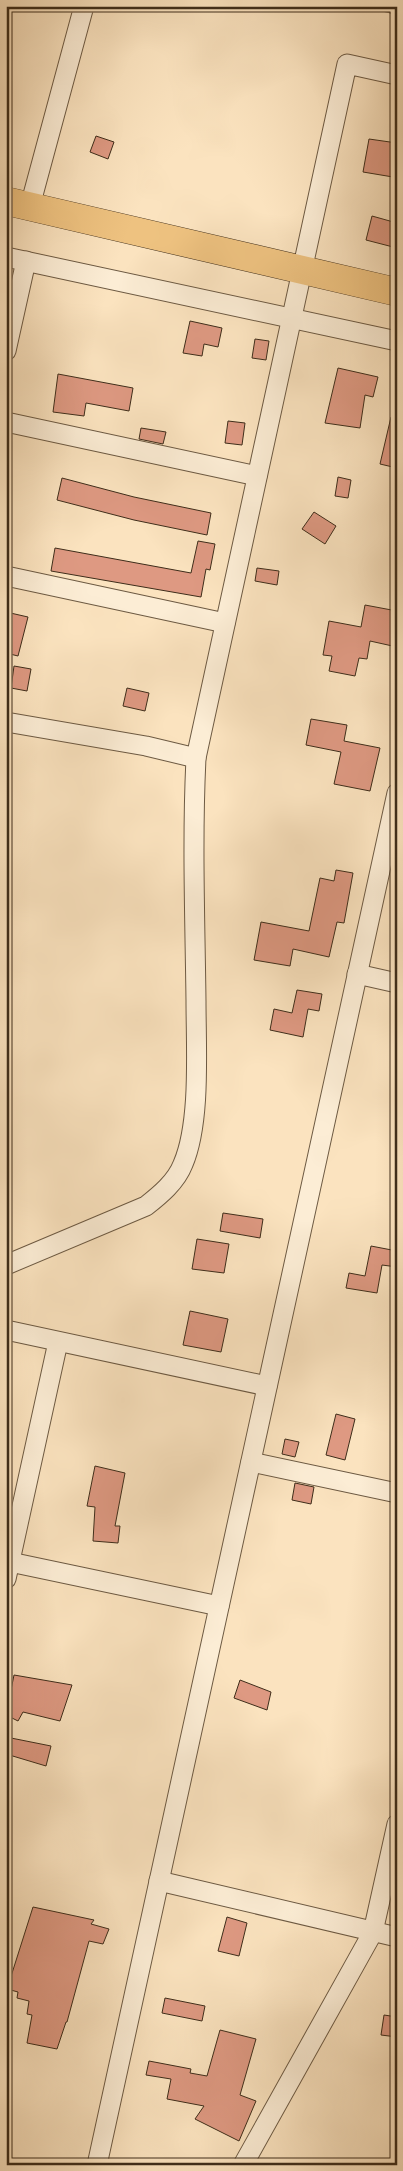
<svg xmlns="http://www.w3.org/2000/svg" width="403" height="2171" font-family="Cardo,serif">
	<rect width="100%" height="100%" fill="#fbe3bf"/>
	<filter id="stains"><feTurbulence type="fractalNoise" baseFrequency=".004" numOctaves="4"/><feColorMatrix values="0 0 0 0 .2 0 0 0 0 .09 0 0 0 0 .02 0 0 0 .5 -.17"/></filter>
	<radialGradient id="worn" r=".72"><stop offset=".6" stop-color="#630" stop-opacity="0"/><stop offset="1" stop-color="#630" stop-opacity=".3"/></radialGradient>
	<!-- building -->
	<g fill="#de9982" stroke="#3e2d1a">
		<path d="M96 136 114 142 108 159 90 152Z"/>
		<path d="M369 139 397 143 393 177 363 172Z"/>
		<path d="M372 216 397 223V248L366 240Z"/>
		<path d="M190 321 222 328 218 347 204 344 202 356 183 353Z"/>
		<path d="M255 339 269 341 266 360 252 358Z"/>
		<path d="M338 368 378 377 373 397 365 395 360 428 325 423Z"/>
		<path d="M58 374 133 388 129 411 86 403 84 416 53 412Z"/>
		<path d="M391 417 397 418V468L380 464Z"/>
		<path d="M228 421 245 423 242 445 225 443Z"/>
		<path d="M141 428 166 432 163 444 139 439Z"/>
		<path d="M338 477 351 480 348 498 335 496Z"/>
		<path d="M62 478 134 497 211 513 207 535 134 520 57 500Z"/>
		<path d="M314 512 336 526 325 544 302 529Z"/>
		<path d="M198 541 215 544 210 570 206 569 201 597 51 571 55 548 191 573Z"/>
		<path d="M257 568 279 571 277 585 255 581Z"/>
		<path d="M365 605 397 611V647L370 641 367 659 359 658 355 676 329 671 332 656 323 655 329 621 361 627Z"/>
		<path d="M6 612 28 617 18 656 6 653Z"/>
		<path d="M14 666 31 669 27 691 11 688Z"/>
		<path d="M127 688 149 693 145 711 123 706Z"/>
		<path d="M311 719 347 725 344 741 380 748 370 791 334 784 341 752 306 745Z"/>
		<path d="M336 870 353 873 344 923 337 922 329 957 293 949 290 966 254 960 261 922 309 931 320 878 334 881Z"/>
		<path d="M297 990 322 994 319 1011 308 1009 303 1037 270 1030 274 1009 292 1013Z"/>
		<path d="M223 1213 263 1219 260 1238 220 1231Z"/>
		<path d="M197 1239 229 1244 224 1273 192 1269Z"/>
		<path d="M371 1246 397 1251V1267L382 1265 377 1293 346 1288 349 1273 365 1276Z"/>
		<path d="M190 1311 228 1319 221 1352 183 1345Z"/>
		<path d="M336 1414 355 1419 345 1460 326 1455Z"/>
		<path d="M285 1439 299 1442 295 1457 282 1454Z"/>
		<path d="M95 1466 125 1473 115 1526H120L118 1543 93 1541 95 1507 87 1506Z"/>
		<path d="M295 1483 314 1487 311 1504 292 1500Z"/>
		<path d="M14 1675 72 1685 60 1721 23 1712 18 1721 6 1715Z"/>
		<path d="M240 1680 271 1692 267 1710 234 1698Z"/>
		<path d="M6 1737 51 1746 46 1766 6 1754Z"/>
		<path d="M33 1907 94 1920 91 1924 109 1929 103 1944 89 1941 67 2022H66L57 2049 27 2043 32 2015 27 2014 29 2001 17 1998 18 1992 7 1989Z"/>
		<path d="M227 1917 247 1923 239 1956 218 1951Z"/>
		<path d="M165 1998 205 2006 202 2021 162 2013Z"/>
		<path d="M384 2015 397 2017V2037L381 2035Z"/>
		<path d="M220 2030 256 2039 240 2095 256 2101 239 2141 195 2119 204 2106 167 2099 171 2079 146 2075 149 2061 191 2069 190 2073 207 2076Z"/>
	</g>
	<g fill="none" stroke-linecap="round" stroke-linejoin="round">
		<!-- minor casing -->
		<g stroke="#6d5a43" stroke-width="21">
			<g id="minor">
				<path d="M30 206 84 6"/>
				<path d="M6 257 397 341"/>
				<path d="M6 351 26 261"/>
				<path d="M6 422 257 476"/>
				<path d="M6 576 225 623"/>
				<path d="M6 722 146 746 196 758"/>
				<path d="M357 974 397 983"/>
				<path d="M6 1265 146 1206C160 1195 176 1182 183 1164 201 1122 196 1048 196 1001 195 920 192 839 196 758L347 64 397 75"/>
				<path d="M6 1330 267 1386"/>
				<path d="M251 1462 397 1493"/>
				<path d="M10 1562 219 1606"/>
				<path d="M6 1579 58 1342"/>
				<path d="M159 1881 397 1937"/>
				<path d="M97 2165 397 793"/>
				<path d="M243 2165 373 1932 397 1824"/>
			</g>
		</g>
		<!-- primary casing -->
		<g stroke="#3e2d1a" stroke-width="29">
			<path id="primary" d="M6 201 397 292"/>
		</g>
		<!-- minor -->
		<use href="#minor" stroke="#fcedd5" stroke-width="19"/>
		<!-- primary -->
		<use href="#primary" stroke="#eec280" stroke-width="28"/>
		<!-- rail -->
		<path stroke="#3e2d1a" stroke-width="4" stroke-dasharray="9 9" stroke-linecap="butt" d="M367 6 397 13"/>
	</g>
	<!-- margin -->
	<rect width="403" height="2171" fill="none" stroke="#fbe3bf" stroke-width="25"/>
	<rect x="8" y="8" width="388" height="2156" fill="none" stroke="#3e2d1a" stroke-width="2.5"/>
	<rect x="12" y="12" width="378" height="2146" fill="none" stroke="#3e2d1a"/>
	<rect width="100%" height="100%" filter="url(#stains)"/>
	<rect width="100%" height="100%" fill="url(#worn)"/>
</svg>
